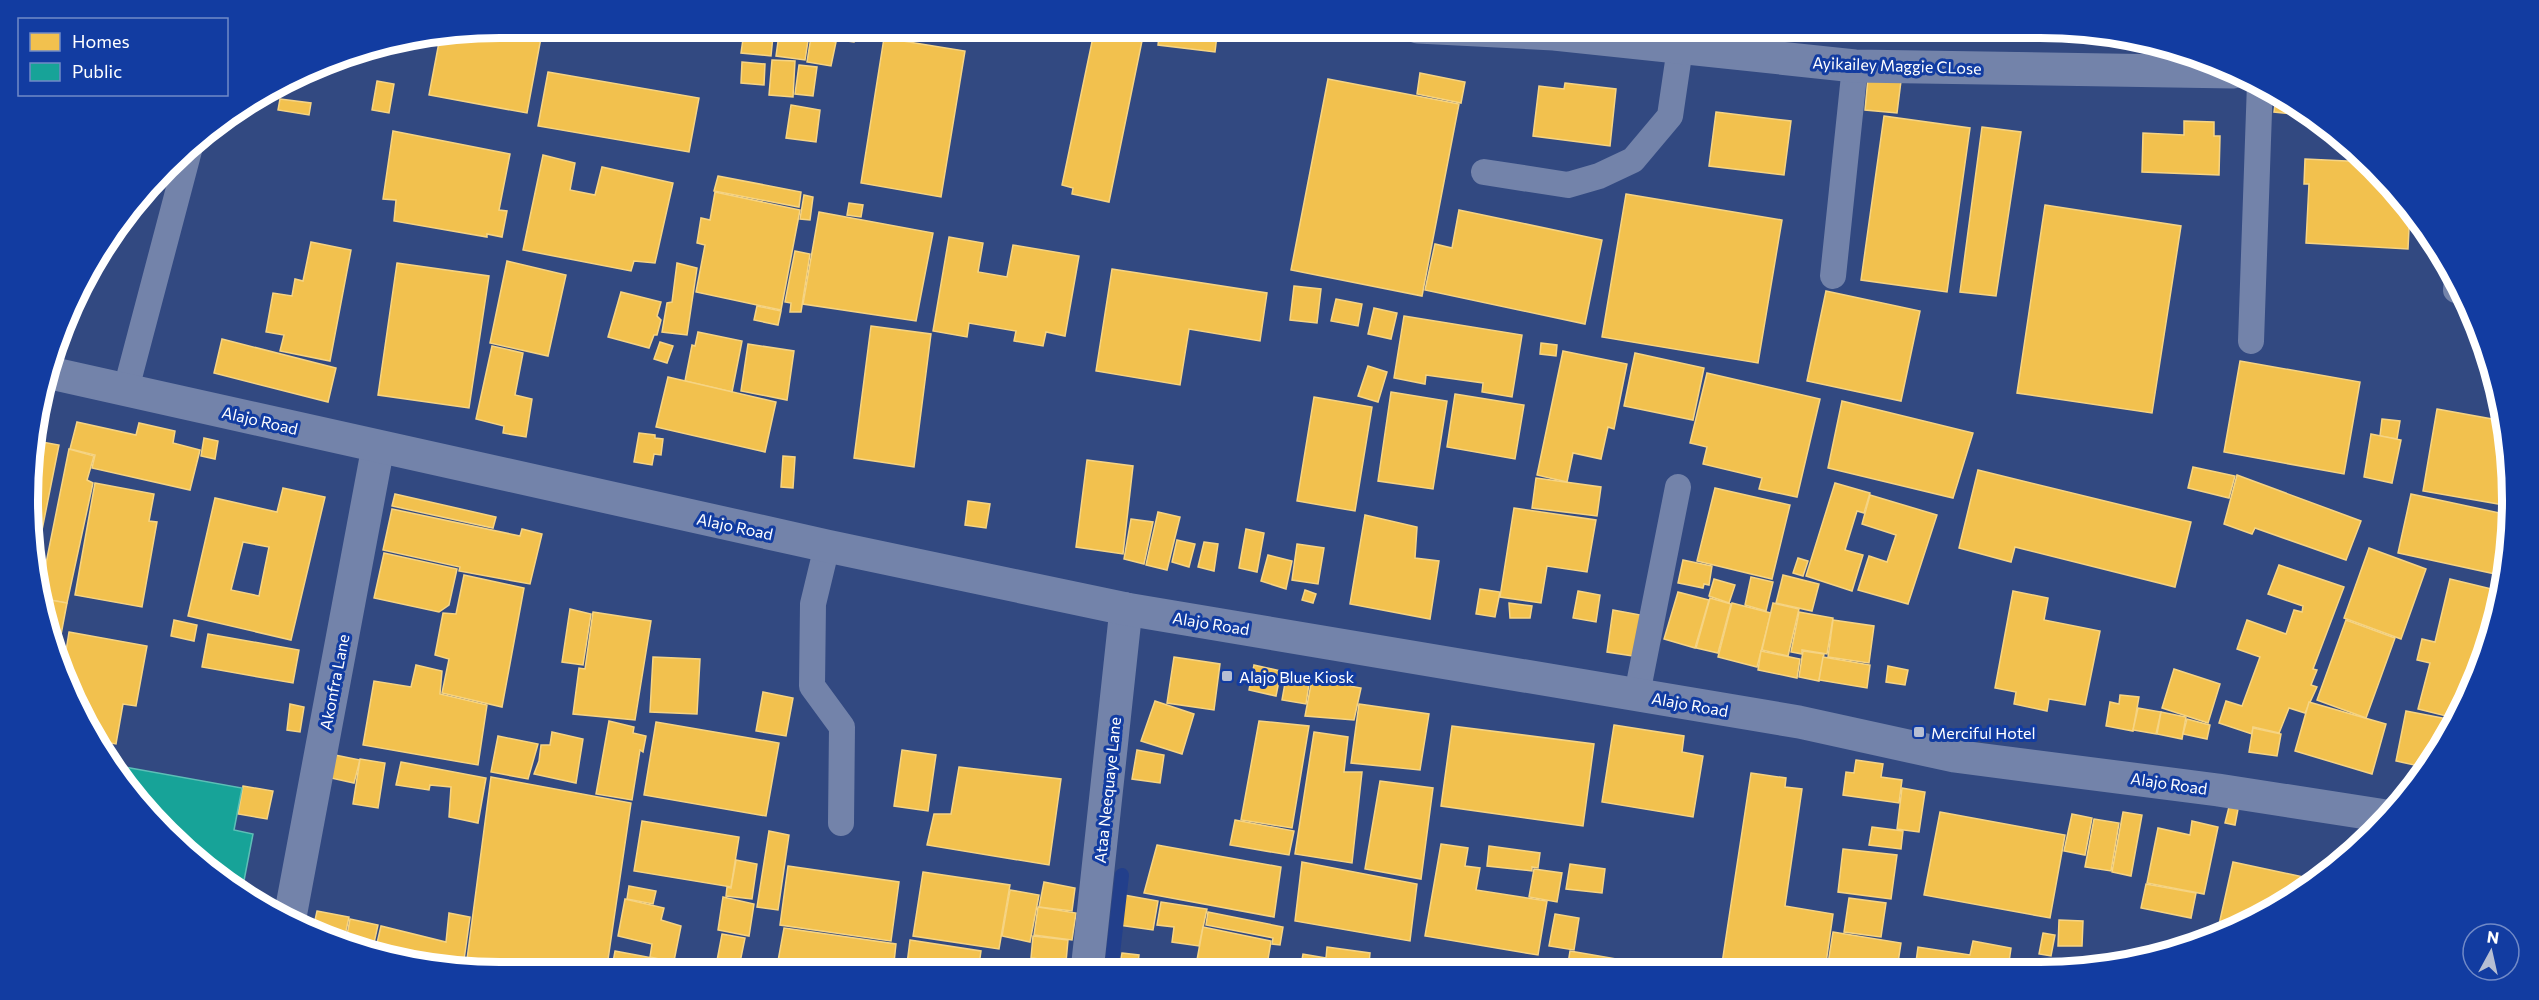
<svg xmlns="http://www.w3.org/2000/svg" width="2539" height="1000" font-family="Commissioner,sans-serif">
	<rect width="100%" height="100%" fill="#324981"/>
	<!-- homes -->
	<g fill="#f2c14e" stroke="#f6d483" stroke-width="1.5" fill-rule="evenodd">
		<path d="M500 27H543L527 113 429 95 440 37Z"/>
		<path d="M753 27H769V33L753 31Z"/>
		<path d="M780 27 810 28 805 60 776 56Z"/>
		<path d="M834 27H856L854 42 832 39Z"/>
		<path d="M1160 27H1218L1215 52 1158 45Z"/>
		<path d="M744 32 773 36 771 56 741 53Z"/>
		<path d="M811 37 836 42 831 66 807 62Z"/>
		<path d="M1093 37 1142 41 1109 202 1072 194 1073 188 1062 185Z"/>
		<path d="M884 38 965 51 941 197 861 183Z"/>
		<path d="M772 60 795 61 793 97 769 95Z"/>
		<path d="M742 62 765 64 764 85 741 83Z"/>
		<path d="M799 65 817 67 813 96 795 94Z"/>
		<path d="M548 72 699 98 689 152 538 126Z"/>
		<path d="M1420 73 1465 82 1461 103 1417 94Z"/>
		<path d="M1868 78 1901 81 1897 113 1865 110Z"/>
		<path d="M1328 79 1459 104 1422 296 1291 270Z"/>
		<path d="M377 81 394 84 389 113 372 110Z"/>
		<path d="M1565 83 1616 89 1610 146 1533 136 1539 86 1564 89Z"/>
		<path d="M2277 91 2295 104 2294 114 2274 112Z"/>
		<path d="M280 99 311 103 309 115 278 110Z"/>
		<path d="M791 105 820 110 816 142 786 138Z"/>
		<path d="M1716 112 1791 121 1784 175 1709 166Z"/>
		<path d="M1884 116 1970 128 1947 292 1861 280Z"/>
		<path d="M2184 121 2214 122V136H2220L2219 175 2142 172 2143 133 2184 135Z"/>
		<path d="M1982 127 2021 132 1996 296 1960 292Z"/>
		<path d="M393 131 510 154 499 210 507 211 502 237 487 234V237L394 221 396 200 383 199Z"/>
		<path d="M543 155 575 163 570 190 595 195 602 167 673 183 655 263 634 261 631 271 523 250Z"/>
		<path d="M2305 159 2368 162 2410 208 2408 249 2306 243 2309 184H2304Z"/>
		<path d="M718 176 801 192 799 207 714 191Z"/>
		<path d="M715 192 800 210 781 310 696 292 705 245 697 243 701 218 710 220Z"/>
		<path d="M1626 194 1782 220 1758 363 1602 337Z"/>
		<path d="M804 195 813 197 810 220 800 219Z"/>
		<path d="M849 203 863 205 861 217 847 215Z"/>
		<path d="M2045 205 2181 226 2152 413 2017 393Z"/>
		<path d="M1459 210 1602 240 1585 324 1425 290 1435 244 1452 248Z"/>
		<path d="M819 212 933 233 916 321 803 304Z"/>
		<path d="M949 237 983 243 978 272 1007 277 1013 245 1079 256 1065 336 1046 332 1043 346 1014 341 1016 331 969 323 967 337 933 331Z"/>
		<path d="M311 242 351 250 330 361 280 351 284 335 266 332 273 293 292 296 295 279 303 281Z"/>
		<path d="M795 251 810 254 801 312H790L791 303 785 302Z"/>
		<path d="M507 261 566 275 548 356 490 343Z"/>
		<path d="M397 263 489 276 469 408 378 395Z"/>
		<path d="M677 263 697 268 687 335 662 332 667 303 672 302Z"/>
		<path d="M1112 269 1267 293 1260 341 1189 329 1180 385 1096 371Z"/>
		<path d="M1294 286 1321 289 1317 323 1290 320Z"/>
		<path d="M1826 291 1920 311 1901 401 1807 381Z"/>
		<path d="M621 292 661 302 657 316 661 320 657 335H654L649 348 608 337Z"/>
		<path d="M1336 299 1362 304 1358 326 1331 321Z"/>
		<path d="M757 306 781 311 778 325 754 320Z"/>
		<path d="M1374 308 1397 313 1391 339 1368 334Z"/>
		<path d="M1404 316 1522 335 1512 397 1482 392 1483 383 1426 375 1425 384 1394 378Z"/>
		<path d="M871 326 931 334 914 467 854 458Z"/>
		<path d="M698 332 742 341 732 392 685 381 692 345 695 346Z"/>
		<path d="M222 339 336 368 328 402 214 373Z"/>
		<path d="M660 342 673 346 667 363 654 359Z"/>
		<path d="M1541 343 1557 345 1556 356 1540 354Z"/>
		<path d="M748 344 794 351 787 400 741 391Z"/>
		<path d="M492 346 523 353 515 395 532 399 526 437 503 433 504 426 476 419Z"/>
		<path d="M1563 351 1627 364 1614 429 1608 427 1601 459 1573 453 1567 482 1537 475Z"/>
		<path d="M1635 353 1704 368 1693 420 1624 406Z"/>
		<path d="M2240 361 2360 382 2344 474 2224 452Z"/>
		<path d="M1368 366 1387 372 1378 402 1358 396Z"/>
		<path d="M1707 373 1820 399 1797 497 1759 489 1762 478 1703 464 1707 447 1690 443Z"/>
		<path d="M668 377 776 402 765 452 656 427Z"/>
		<path d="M1391 392 1447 401 1433 489 1378 481Z"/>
		<path d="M1455 394 1524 405 1515 459 1447 447Z"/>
		<path d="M1314 397 1372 407 1355 511 1297 501Z"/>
		<path d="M1842 401 1973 433 1953 498 1828 468Z"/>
		<path d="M2437 409 2503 421 2511 469 2510 506 2423 491Z"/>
		<path d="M2382 419 2400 421 2397 439 2380 436Z"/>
		<path d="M77 422 136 435 139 423 175 431 173 443 200 450 190 490 92 468 95 455 70 449Z"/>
		<path d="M639 433 655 435V438L663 439 661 455 654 454 652 465 634 462Z"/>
		<path d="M2371 434 2401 440 2392 483 2364 477Z"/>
		<path d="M204 438 218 441 215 459 201 456Z"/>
		<path d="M31 440 59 445 35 565Z"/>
		<path d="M69 449 94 456 87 480 93 483 67 603 39 598Z"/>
		<path d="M783 456 795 457 793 488 781 487Z"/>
		<path d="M1087 460 1133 466 1123 554 1076 547Z"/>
		<path d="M2193 467 2235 476 2229 498 2188 488Z"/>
		<path d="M1978 470 2191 522 2175 587 2015 547 2011 562 1959 548Z"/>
		<path d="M2237 475 2361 521 2346 560 2255 528 2252 534 2224 524Z"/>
		<path d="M1536 478 1601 487 1597 516 1532 508Z"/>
		<path d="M95 483 154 494 149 521 157 522 142 607 75 595Z"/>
		<path d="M1835 483 1870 493 1864 513 1857 511 1845 550 1863 555 1852 591 1806 576Z"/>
		<path d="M283 488 325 497 291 640 188 616 215 498 277 512ZM243 542 269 547 259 596 231 590Z"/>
		<path d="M1715 488 1790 505 1772 579 1697 561Z"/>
		<path d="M395 494 496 517 493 528 392 506Z"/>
		<path d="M2411 494 2509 515V535L2500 575 2398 553Z"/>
		<path d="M1870 495 1937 515 1908 604 1858 590 1869 556 1887 562 1896 535 1862 524Z"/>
		<path d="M968 501 990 504 986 528 965 525Z"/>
		<path d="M1514 508 1596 520 1587 572 1547 566 1541 603 1500 597Z"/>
		<path d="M392 509 520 536 522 529 542 534 530 584 459 571 460 567 383 550Z"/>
		<path d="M1158 512 1180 517 1167 570 1146 565Z"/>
		<path d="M1365 515 1417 527 1415 558 1439 561 1430 619 1350 604Z"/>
		<path d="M1131 519 1153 522 1144 564 1124 559Z"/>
		<path d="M1246 529 1264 533 1257 572 1239 568Z"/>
		<path d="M1177 540 1195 544 1189 567 1172 562Z"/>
		<path d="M1204 542 1218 544 1214 571 1198 567Z"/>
		<path d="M1297 544 1324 548 1318 584 1292 580Z"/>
		<path d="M2369 548 2426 569 2401 639 2344 618Z"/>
		<path d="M384 553 457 569 449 605 439 612 374 598Z"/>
		<path d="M1268 555 1292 561 1286 589 1261 581Z"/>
		<path d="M1798 558 1808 561 1803 576 1793 573Z"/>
		<path d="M1683 560 1712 566 1709 585 1704 584 1703 588 1678 583Z"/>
		<path d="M2279 565 2344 587 2313 669 2317 670 2311 685 2317 687 2305 713 2289 708 2279 733 2253 727 2252 734 2219 723 2226 701 2242 706 2260 657 2237 649 2247 620 2286 634 2294 610 2302 612 2303 606 2268 594Z"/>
		<path d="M464 575 524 588 502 707 442 693 449 659 435 655 443 613 456 614Z"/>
		<path d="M1783 575 1819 584 1812 611 1776 603Z"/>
		<path d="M1751 577 1773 582 1766 611 1745 605Z"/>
		<path d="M1714 579 1735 585 1729 603 1709 596Z"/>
		<path d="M2450 579 2500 591 2484 659 2454 718 2418 709 2430 663 2417 660 2422 639 2435 642Z"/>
		<path d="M1480 589 1500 592 1495 617 1476 614Z"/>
		<path d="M1305 590 1316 594 1313 603 1302 600Z"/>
		<path d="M1578 591 1600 595 1596 622 1573 618Z"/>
		<path d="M2013 591 2048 598 2044 620 2100 631 2085 705 2049 699 2047 711 2014 704 2016 692 1995 688Z"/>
		<path d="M1678 592 1709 600 1695 648 1664 639Z"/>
		<path d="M39 598 67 603 57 656 55 655Z"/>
		<path d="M1710 598 1731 604 1718 653 1696 648Z"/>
		<path d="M1509 603 1532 606 1530 618H1510Z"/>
		<path d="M1732 603 1771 613 1757 667 1718 657Z"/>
		<path d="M1773 603 1799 609 1788 656 1762 650Z"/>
		<path d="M570 609 591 614 583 665 562 662Z"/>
		<path d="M1613 610 1646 616 1639 657 1607 652Z"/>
		<path d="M593 612 651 621 635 720 573 714 579 668 585 669Z"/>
		<path d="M1799 612 1833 618 1827 654 1802 650V654L1791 652Z"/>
		<path d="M174 620 197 625 194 641 171 636Z"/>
		<path d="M1833 620 1874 626 1869 663 1828 657Z"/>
		<path d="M2346 620 2395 638 2366 718 2317 700Z"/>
		<path d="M69 632 147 646 136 706 123 704 116 744 94 740 63 681 62 676Z"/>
		<path d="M208 634 299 650 293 683 202 667Z"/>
		<path d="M1761 651 1800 659 1797 678 1758 670Z"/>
		<path d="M1803 651 1824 654 1819 681 1799 677Z"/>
		<path d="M56 657 62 658 60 670Z"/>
		<path d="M653 657 700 659 697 714 650 712Z"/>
		<path d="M1174 657 1220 664 1214 710 1167 703Z"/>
		<path d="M1823 657 1870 665 1867 688 1819 680Z"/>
		<path d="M416 665 442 671 440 694 487 705 478 765 363 745 374 681 411 687Z"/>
		<path d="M1254 665 1281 671 1276 696 1249 690Z"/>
		<path d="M1888 666 1908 670 1905 685 1886 682Z"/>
		<path d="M2174 669 2220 684 2208 723 2162 708Z"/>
		<path d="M1287 672 1310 677 1306 704 1282 700Z"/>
		<path d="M1312 679 1361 688 1354 720 1305 716Z"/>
		<path d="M763 692 793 698 786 736 756 731Z"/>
		<path d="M2120 695 2139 697 2133 731 2106 726 2110 702 2119 704Z"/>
		<path d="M1155 701 1194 714 1182 754 1141 741Z"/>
		<path d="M2309 702 2386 724 2372 774 2295 751Z"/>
		<path d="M290 704 304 707 300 732 287 730Z"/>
		<path d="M1359 704 1429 714 1420 770 1351 763Z"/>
		<path d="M2138 708 2161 712 2156 734 2133 730Z"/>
		<path d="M2406 711 2453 720 2428 768 2396 761Z"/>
		<path d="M2161 712 2186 717 2182 739 2157 734Z"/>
		<path d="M2187 719 2210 725 2207 739 2183 734Z"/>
		<path d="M609 721 634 727 633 733 646 736 643 752 640 750 632 800 596 794Z"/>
		<path d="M1259 721 1309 726 1292 828 1241 820Z"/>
		<path d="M656 722 779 743 766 816 644 795Z"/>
		<path d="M1614 725 1684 736 1682 752 1703 756 1693 817 1602 802Z"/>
		<path d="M1452 726 1594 744 1583 826 1441 806Z"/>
		<path d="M2253 728 2281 734 2277 756 2249 752Z"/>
		<path d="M552 732 583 739 576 783 534 774 539 761 541 745H550Z"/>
		<path d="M1314 732 1348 737 1344 772H1362L1352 863 1295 854Z"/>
		<path d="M498 736 538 744 528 779 491 772Z"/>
		<path d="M902 750 936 755 928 811 894 806Z"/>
		<path d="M1137 750 1164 755 1160 783 1132 779Z"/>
		<path d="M335 755 360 760 354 783 331 778Z"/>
		<path d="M360 759 385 763 378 808 353 804Z"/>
		<path d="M1856 760 1883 764 1881 777 1902 780 1899 803 1843 795 1846 772 1854 773Z"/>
		<path d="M401 762 486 778 478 823 449 817 451 787 430 785 429 790 396 785Z"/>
		<path d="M959 767 1061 779 1049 865 927 845 934 814H951Z"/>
		<path d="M1751 773 1786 778 1785 787 1802 789 1785 906 1833 914 1825 970H1721Z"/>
		<path d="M491 777 631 803 606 973H500L466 967Z"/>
		<path d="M1380 781 1433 788 1421 879 1365 869Z"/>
		<path d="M243 786 273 791 267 819 238 814Z"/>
		<path d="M1902 788 1925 792 1919 832 1897 829Z"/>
		<path d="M2229 807 2238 809 2235 825 2225 823Z"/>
		<path d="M1940 812 2065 835 2050 918 1924 895Z"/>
		<path d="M2123 812 2142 815 2131 876 2112 872Z"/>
		<path d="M2072 814 2092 818 2085 855 2064 851Z"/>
		<path d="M2094 819 2119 823 2111 871 2085 867Z"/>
		<path d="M1235 820 1294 831 1289 855 1230 845Z"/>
		<path d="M642 821 739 837 731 887 634 871Z"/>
		<path d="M2192 821 2218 827 2204 894 2147 883 2158 828 2190 835Z"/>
		<path d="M1872 827 1903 831 1901 849 1869 845Z"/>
		<path d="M769 831 789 835 778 910 757 907Z"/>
		<path d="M1441 844 1468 848 1465 866 1480 868 1476 890 1547 901 1538 955 1425 936Z"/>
		<path d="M1157 845 1281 867 1274 917 1144 893Z"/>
		<path d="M1489 846 1540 853 1538 868 1532 867V871L1487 866Z"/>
		<path d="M1843 849 1897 855 1891 899 1838 892Z"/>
		<path d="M736 860 757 864 752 899 726 896 727 887 731 888Z"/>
		<path d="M1302 862 1417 884 1410 941 1295 921Z"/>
		<path d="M2233 862 2313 879 2216 938Z"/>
		<path d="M1570 864 1605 869 1602 893 1566 889Z"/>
		<path d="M788 866 899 882 891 941 780 925Z"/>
		<path d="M1534 869 1562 873 1557 902 1529 897Z"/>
		<path d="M923 872 1010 885 999 949 913 936Z"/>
		<path d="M1044 882 1075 888 1072 911 1039 907Z"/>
		<path d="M2146 884 2196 893 2191 918 2141 908Z"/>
		<path d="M629 886 656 891 653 904 627 899Z"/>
		<path d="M1010 890 1039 895 1030 942 1002 936Z"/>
		<path d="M1124 895 1158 901 1153 930 1119 925Z"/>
		<path d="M723 897 754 904 749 936 718 930Z"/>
		<path d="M1849 898 1886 903 1881 937 1844 932Z"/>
		<path d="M625 899 664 908 661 920 681 926 673 966 668 965 669 961 650 957 652 944 618 936Z"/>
		<path d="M1161 902 1207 909 1199 946 1172 942 1174 927 1157 925Z"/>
		<path d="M1038 907 1076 913 1072 940 1034 935Z"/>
		<path d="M317 911 349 917 343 945 313 929Z"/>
		<path d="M1208 912 1283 927 1280 945 1272 944 1273 938 1206 925Z"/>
		<path d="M449 913 470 917 463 967 375 952 381 926 446 942Z"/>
		<path d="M1555 914 1579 918 1574 950 1549 946Z"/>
		<path d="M350 919 378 925 372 952 345 946Z"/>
		<path d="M2059 920 2083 921 2082 946H2058Z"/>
		<path d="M1203 927 1271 941 1266 971H1195Z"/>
		<path d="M784 928 896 944 893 972H776Z"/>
		<path d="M1833 932 1901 943 1897 969 1827 970Z"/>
		<path d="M2043 933 2055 935 2051 956 2039 954Z"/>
		<path d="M722 934 745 938 738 972 715 971Z"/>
		<path d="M1033 936 1068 940 1066 962 1031 958Z"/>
		<path d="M910 940 981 951 978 972H906Z"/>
		<path d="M1973 941 2011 948 2008 969H1915L1918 947 1970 955Z"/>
		<path d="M2154 946 2170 950 2152 955Z"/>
		<path d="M1327 947 1370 953 1369 964 1396 967V971H1300L1303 954 1326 958Z"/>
		<path d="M615 951 669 961 667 973H611Z"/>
		<path d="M1570 951 1640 963 1639 970H1567Z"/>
		<path d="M1122 953 1139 955 1137 971H1119Z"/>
		<path d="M1140 964 1160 968 1159 971H1138Z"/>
	</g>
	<!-- public -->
	<path fill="#17a398" stroke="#5dbfb7" stroke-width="1.5" d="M108 764 242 788 234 830 253 834 242 891 212 875Z"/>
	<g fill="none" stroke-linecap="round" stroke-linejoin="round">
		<!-- stream -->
		<path stroke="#223f8b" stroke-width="14" d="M1111 971 1122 875"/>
		<!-- service -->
		<g stroke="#7383aa" stroke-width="26">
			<path d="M1484 172 1568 185 1599 176 1633 160 1670 116 1680 48"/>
			<path d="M1833 276 1855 66"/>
			<path d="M2456 290 2457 280"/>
			<path d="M2251 341 2260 83"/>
			<path d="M126 389 191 143"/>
			<path d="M827 546 813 604 812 686 842 727 841 823"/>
			<path d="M1637 694 1678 487"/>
		</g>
		<!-- minor -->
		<g stroke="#7383aa" stroke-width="33">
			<path d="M1418 27 1554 34 1855 66 2234 72"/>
			<path d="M290 917 378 447"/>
			<path d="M1087 971 1126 609"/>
		</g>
		<!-- tertiary -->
		<path stroke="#7383aa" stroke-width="33" d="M46 372 827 546 1126 609 1799 722 1954 756 2218 790 2386 816"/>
	</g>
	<!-- markers -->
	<g fill="#b7bfd3" stroke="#123ca1" stroke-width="2">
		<rect x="1221" y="670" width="12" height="12" rx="3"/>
		<rect x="1913" y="726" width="12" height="12" rx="3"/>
	</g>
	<g text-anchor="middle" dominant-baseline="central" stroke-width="6" stroke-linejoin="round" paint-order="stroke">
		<!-- street labels -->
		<g font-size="16" fill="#fff" stroke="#123ca1">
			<text transform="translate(1897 65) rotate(2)">Ayikailey Maggie CLose</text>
			<text transform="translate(260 420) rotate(13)">Alajo Road</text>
			<text transform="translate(735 526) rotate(12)">Alajo Road</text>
			<text transform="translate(1211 623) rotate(9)">Alajo Road</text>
			<text transform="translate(334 682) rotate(-79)">Akonfra Lane</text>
			<text transform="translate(1690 704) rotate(10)">Alajo Road</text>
			<text transform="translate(2169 783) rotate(8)">Alajo Road</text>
			<text transform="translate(1107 790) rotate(-84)">Ataa Neequaye Lane</text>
		</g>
		<!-- poi labels -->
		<g font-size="16" fill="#fff" stroke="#123ca1" text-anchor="start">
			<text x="1239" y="676">Alajo Blue Kiosk</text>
			<text x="1931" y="732">Merciful Hotel</text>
		</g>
	</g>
	<!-- crop -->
	<path d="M0 0H2539V1000H0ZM500 38H2040A462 462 0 0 1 2502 500V500A462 462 0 0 1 2040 962H500A462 462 0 0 1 38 500V500A462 462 0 0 1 500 38Z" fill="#123ca1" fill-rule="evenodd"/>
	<path fill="none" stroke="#fff" stroke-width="8" d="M500 38H2040A462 462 0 0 1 2502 500V500A462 462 0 0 1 2040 962H500A462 462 0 0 1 38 500V500A462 462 0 0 1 500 38Z"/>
	<!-- legend -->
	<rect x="18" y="18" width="210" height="78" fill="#123ca1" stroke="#718ac7" stroke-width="1.5"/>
	<rect x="30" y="33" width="30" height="18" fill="#f2c14e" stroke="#718ac7" stroke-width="1.5"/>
	<text x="72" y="48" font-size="18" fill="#ffffff">Homes</text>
	<rect x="30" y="63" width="30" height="18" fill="#17a398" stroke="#718ac7" stroke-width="1.5"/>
	<text x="72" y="78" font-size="18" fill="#ffffff">Public</text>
	<!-- north arrow -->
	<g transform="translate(2491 952) rotate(8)"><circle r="28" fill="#123ca1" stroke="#718ac7" stroke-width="1.5"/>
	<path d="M0-4.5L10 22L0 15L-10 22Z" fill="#b7bfd3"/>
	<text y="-9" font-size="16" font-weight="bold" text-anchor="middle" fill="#ffffff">N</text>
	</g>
</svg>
